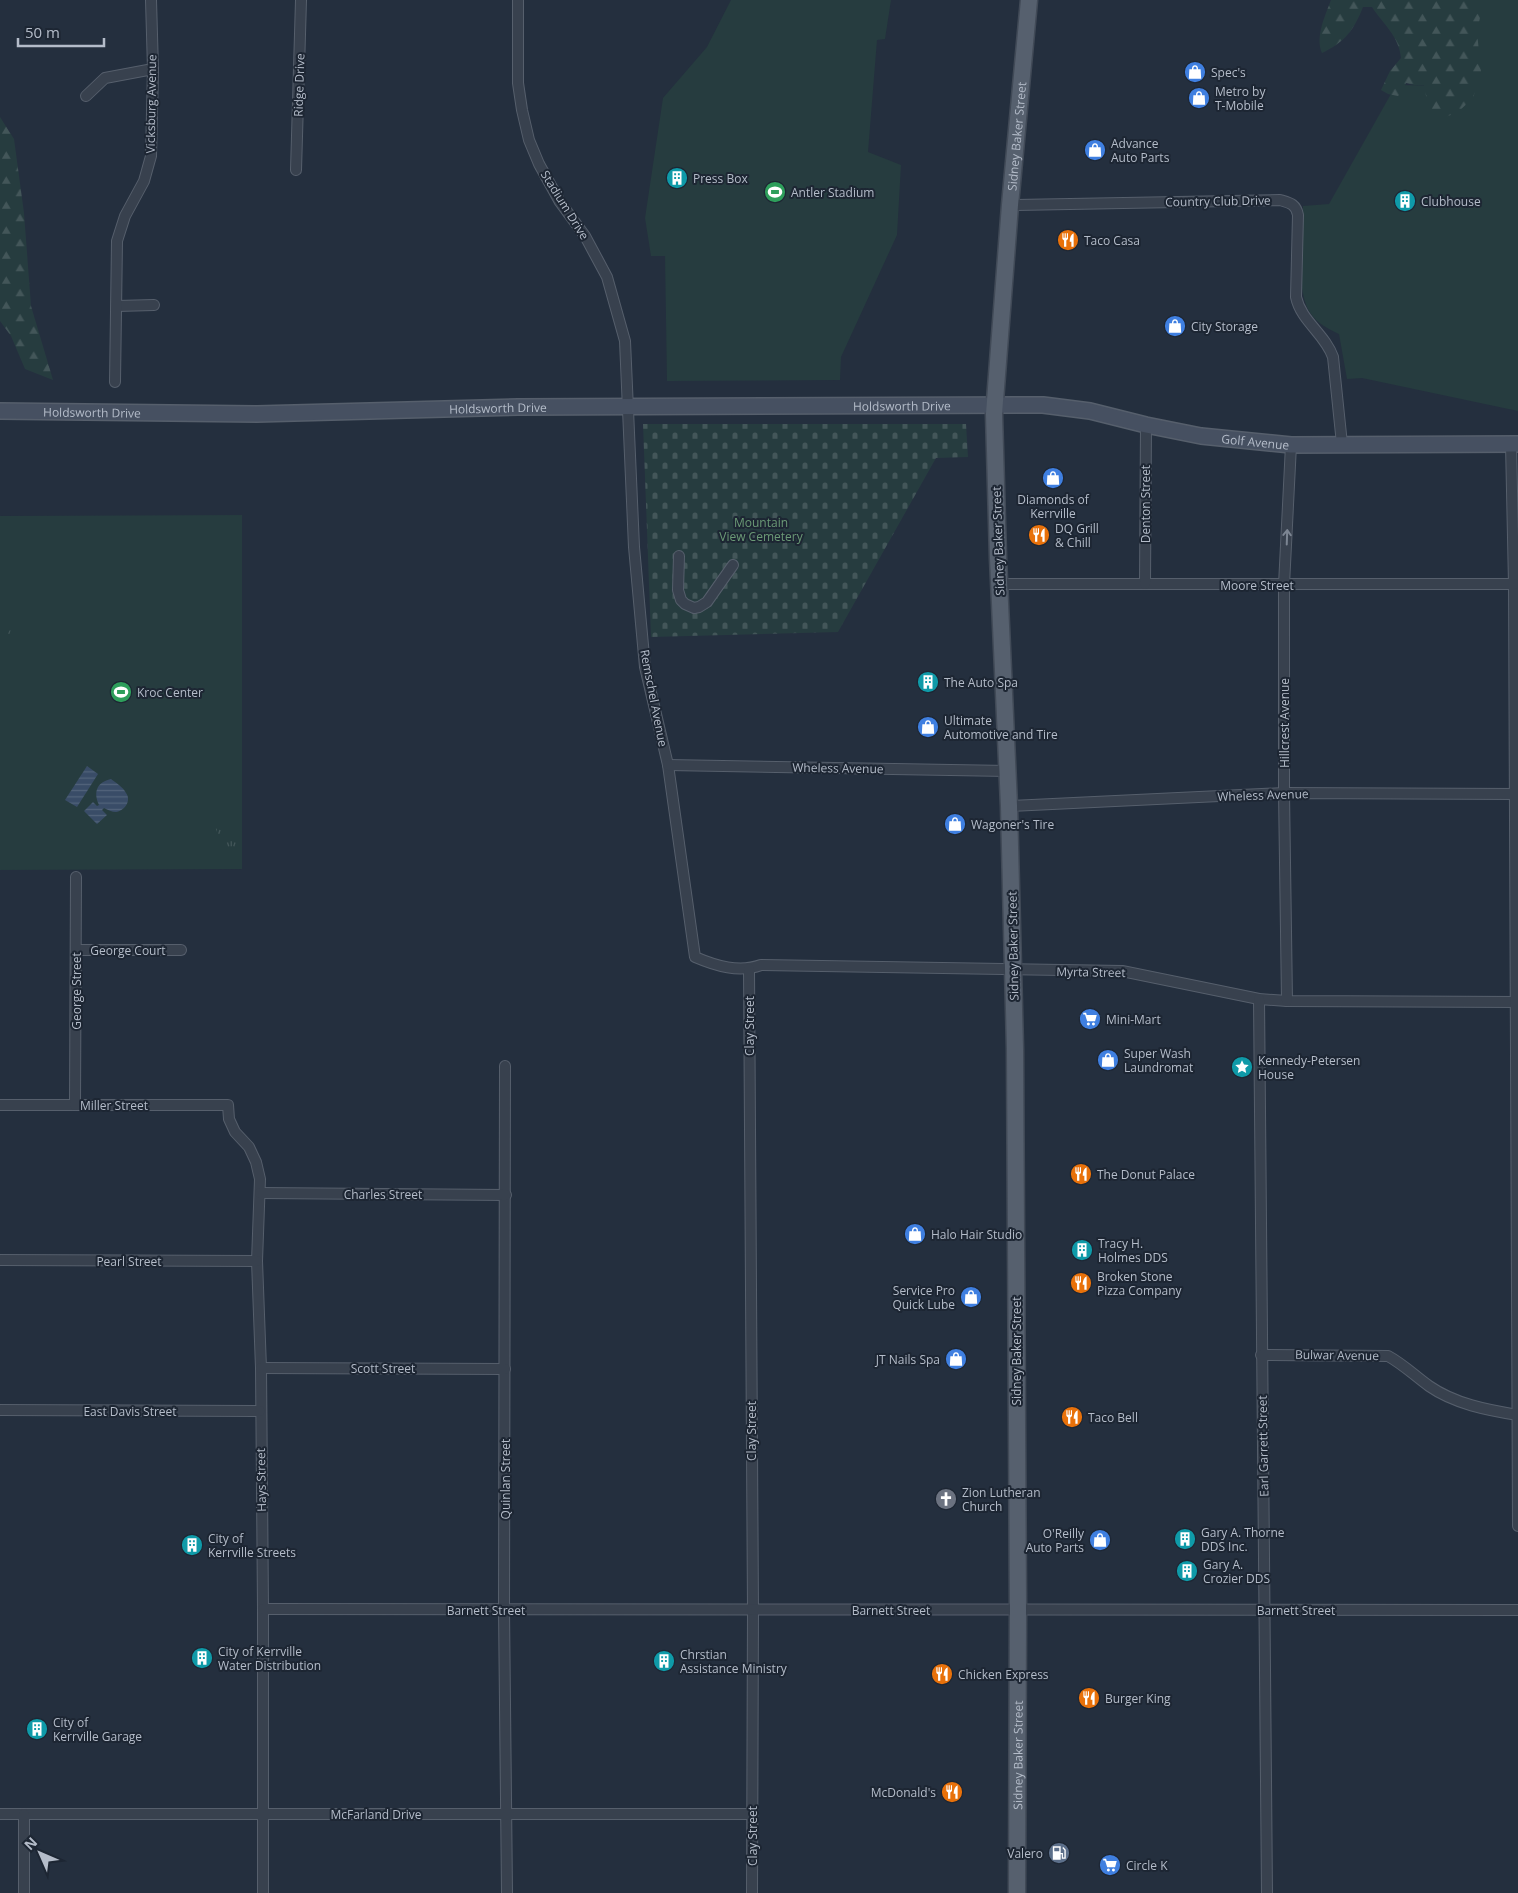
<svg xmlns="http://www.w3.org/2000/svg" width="1518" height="1893" font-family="'Open Sans',sans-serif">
	<defs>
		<pattern id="forest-firs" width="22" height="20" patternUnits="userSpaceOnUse" patternTransform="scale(1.25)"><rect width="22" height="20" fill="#263c3f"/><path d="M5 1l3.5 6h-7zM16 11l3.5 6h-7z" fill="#435659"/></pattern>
		<pattern id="cemetery-stones" width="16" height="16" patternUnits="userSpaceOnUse" patternTransform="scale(1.25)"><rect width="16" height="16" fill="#263c3f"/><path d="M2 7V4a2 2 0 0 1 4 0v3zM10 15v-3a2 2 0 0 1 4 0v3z" fill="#435659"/></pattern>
		<pattern id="park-tufts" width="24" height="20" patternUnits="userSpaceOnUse" patternTransform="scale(1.25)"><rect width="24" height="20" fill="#263c3f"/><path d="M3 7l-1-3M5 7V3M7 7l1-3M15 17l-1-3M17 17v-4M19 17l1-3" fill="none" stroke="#435659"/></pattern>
		<pattern id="water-rules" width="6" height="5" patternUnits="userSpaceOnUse" patternTransform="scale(1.25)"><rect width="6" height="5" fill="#394c67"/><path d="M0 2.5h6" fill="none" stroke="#53647b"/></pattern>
	</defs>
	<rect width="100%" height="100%" fill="#242f3e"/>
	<!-- green -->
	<g fill="#263c3f">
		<path d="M731 0H891L885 39 877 40 868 152 901 165 897 235 841 357 840 380 667 381 665 256H651L645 218 663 98 707 47Z"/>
		<path d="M1473 0H1518V411L1362 378 1347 379 1339 334C1316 323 1306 315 1302 288L1303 206 1329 204 1396 85 1474 86Z"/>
		<path d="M242 515V869L0 870V516Z"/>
	</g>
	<!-- forest -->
	<g fill="url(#forest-firs)">
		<path d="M1331 0H1481L1483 3 1477 32 1481 72 1473 98 1458 112 1441 119 1434 116 1427 101 1424 85H1414L1406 83 1403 91 1398 96 1388 94 1381 90 1390 71 1401 58C1399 36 1383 24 1372 7H1363C1354 30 1345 42 1322 53 1315 37 1325 16 1331 0Z"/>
		<path d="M0 117 14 139 24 213 31 306 53 380 25 369 11 336 0 321Z"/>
	</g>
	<!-- cemetery -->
	<path fill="url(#cemetery-stones)" d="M643 424H966L968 457 936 458 838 632 651 637Z"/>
	<!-- park -->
	<g fill="url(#park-tufts)">
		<path d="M10 630 20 636 10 651 6 645V636Z"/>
		<path d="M218 822 238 824 239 840 236 843 237 852 236 855 233 856C224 850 218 836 215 826Z"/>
	</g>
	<!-- water -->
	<g fill="url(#water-rules)">
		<path d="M87 766 98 774 77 807 65 800Z"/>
		<path d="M111 779C116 783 123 787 126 793 132 801 124 811 116 812 112 812 108 810 104 808L102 810 107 815 97 824 84 811 93 802 97 806 99 805C93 792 97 782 111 779Z"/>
	</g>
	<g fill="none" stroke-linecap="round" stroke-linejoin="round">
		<!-- street casing -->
		<g stroke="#565f6c" stroke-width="12">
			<g id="street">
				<path d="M518 0V83L522 110 529 140 539 164 560 202 585 236 607 277 625 341 634 547 645 667 668 765 695 957C716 966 739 973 761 965L1122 971 1259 999 1287 1001 1518 1002"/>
				<path d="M86 96 105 78 153 69"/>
				<path d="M296 170 301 0"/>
				<path d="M1010 205 1280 200C1290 203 1296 204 1298 215L1296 297C1301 321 1325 334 1333 357L1342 444"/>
				<path d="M117 306 154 305"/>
				<path d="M115 382 117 241 125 216 144 181 151 156 153 69 151 0"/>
				<path d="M1511 444 1514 584 1518 1526"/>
				<path d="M679 556 678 590 681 600 685 604 694 608 699 607 707 602 733 565"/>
				<path d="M999 584H1514"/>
				<path d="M1145 584 1146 425"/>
				<path d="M668 765 1008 771"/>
				<path d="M1009 806 1284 793 1518 794"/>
				<path d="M76 950H181"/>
				<path d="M749 969 753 1610 752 1893"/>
				<path d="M1259 999 1267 1893"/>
				<path d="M1287 1001 1284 793V585L1291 445"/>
				<path d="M505 1066 504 1610 507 1893"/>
				<path d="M0 1105H228L229 1119 235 1132 249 1147 256 1162 260 1179 257 1261 261 1368 263 1609V1893"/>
				<path d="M75 1105 76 877"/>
				<path d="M260 1193 506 1195"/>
				<path d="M0 1260 257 1261"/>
				<path d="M1261 1355 1388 1356C1403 1364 1415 1376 1429 1386 1455 1404 1487 1410 1518 1415"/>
				<path d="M261 1368 505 1369"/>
				<path d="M0 1410 260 1411"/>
				<path d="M263 1609 1518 1610"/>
				<path d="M0 1814H752"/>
				<path d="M24 1814V1893"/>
			</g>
		</g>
		<!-- secondary casing -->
		<g stroke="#565f6c" stroke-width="18">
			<g id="secondary">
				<path id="s1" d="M0 411 257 414 518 407 1043 405 1090 411 1146 425 1201 436 1291 445 1518 444"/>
			</g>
		</g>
		<!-- primary casing -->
		<g stroke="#414a57" stroke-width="19">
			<g id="primary">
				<path id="s2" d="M1017 1893 1018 1610 1015 1049 1009 806 998 558 994 414 1010 205 1029 0"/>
			</g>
		</g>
		<!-- street -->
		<use href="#street" stroke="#38414e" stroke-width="10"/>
		<!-- secondary -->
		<use href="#secondary" stroke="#465061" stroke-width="15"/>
		<!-- primary -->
		<use href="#primary" stroke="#56606e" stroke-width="16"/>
	</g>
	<!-- one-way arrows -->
	<defs><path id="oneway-shaft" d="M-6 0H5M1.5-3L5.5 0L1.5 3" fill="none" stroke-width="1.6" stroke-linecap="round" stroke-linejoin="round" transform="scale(1.25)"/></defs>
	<use stroke="#7c8592" href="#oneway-shaft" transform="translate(1287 537) rotate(-88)"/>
	<!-- icons -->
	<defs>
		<g id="shop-disc" transform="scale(1.125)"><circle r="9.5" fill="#3f7fe0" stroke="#1d2633"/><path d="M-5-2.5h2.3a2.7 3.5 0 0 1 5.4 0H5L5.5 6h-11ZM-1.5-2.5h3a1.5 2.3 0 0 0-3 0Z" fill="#fff"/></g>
		<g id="building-disc" transform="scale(1.125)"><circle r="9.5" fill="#0f9aa8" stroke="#1d2633"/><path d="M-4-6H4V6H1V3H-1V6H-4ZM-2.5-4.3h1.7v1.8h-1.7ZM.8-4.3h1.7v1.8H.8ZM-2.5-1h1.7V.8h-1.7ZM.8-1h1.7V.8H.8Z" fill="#fff"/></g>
		<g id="stadium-disc" transform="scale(1.125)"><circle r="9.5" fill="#2e9e5b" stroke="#1d2633"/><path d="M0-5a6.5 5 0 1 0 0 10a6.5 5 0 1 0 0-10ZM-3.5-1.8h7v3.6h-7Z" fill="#fff"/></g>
		<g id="restaurant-disc" transform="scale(1.125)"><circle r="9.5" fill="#e8710a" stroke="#1d2633"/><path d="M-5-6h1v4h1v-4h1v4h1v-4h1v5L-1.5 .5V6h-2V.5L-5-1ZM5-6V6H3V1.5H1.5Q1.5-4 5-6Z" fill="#fff"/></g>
		<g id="supermarket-disc" transform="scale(1.125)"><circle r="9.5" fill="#3f7fe0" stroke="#1d2633"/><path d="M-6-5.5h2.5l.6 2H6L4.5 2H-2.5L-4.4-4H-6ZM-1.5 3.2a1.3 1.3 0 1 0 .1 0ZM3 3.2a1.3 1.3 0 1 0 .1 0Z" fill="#fff"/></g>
		<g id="sight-disc" transform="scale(1.125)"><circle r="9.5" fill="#0f9aa8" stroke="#1d2633"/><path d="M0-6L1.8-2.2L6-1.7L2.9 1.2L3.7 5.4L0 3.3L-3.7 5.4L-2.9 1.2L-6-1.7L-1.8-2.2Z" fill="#fff"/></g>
		<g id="church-disc" transform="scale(1.125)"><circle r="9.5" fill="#6b7280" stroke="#1d2633"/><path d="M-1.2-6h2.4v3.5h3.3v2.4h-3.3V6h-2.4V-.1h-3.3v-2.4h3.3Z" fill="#fff"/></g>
		<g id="fuel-disc" transform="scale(1.125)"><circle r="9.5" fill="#5c6f8a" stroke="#1d2633"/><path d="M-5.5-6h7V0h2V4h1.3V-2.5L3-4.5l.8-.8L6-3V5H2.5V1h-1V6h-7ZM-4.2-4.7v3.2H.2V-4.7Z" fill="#fff"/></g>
	</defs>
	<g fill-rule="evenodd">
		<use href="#shop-disc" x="1195" y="72"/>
		<use href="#shop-disc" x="1199" y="98"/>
		<use href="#shop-disc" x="1095" y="150"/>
		<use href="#building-disc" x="677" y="178"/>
		<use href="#stadium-disc" x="775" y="192"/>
		<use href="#building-disc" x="1405" y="201"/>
		<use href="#restaurant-disc" x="1068" y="240"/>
		<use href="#shop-disc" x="1175" y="326"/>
		<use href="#shop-disc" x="1053" y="478"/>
		<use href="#restaurant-disc" x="1039" y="535"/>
		<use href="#building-disc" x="928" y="682"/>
		<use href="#stadium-disc" x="121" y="692"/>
		<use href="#shop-disc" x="928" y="727"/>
		<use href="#shop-disc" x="955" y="824"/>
		<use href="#supermarket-disc" x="1090" y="1019"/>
		<use href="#shop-disc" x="1108" y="1060"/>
		<use href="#sight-disc" x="1242" y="1067"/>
		<use href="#restaurant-disc" x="1081" y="1174"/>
		<use href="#shop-disc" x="915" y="1234"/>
		<use href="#building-disc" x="1082" y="1250"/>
		<use href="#restaurant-disc" x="1081" y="1283"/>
		<use href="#shop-disc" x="971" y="1297"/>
		<use href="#shop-disc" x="956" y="1359"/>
		<use href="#restaurant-disc" x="1072" y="1417"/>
		<use href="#church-disc" x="946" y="1499"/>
		<use href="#building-disc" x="1185" y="1539"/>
		<use href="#shop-disc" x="1100" y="1540"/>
		<use href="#building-disc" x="192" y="1545"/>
		<use href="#building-disc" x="1187" y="1571"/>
		<use href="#building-disc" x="202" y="1658"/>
		<use href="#building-disc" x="664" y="1661"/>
		<use href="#restaurant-disc" x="942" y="1674"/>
		<use href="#restaurant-disc" x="1089" y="1698"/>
		<use href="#building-disc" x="37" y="1729"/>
		<use href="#restaurant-disc" x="952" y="1792"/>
		<use href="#fuel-disc" x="1059" y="1853"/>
		<use href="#supermarket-disc" x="1110" y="1865"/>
	</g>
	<g text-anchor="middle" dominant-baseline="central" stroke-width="4" stroke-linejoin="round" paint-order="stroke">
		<!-- poi labels -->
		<g font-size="12" fill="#b4bcc9" stroke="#1d2633" text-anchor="start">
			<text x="1211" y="72">Spec's</text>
			<text x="1215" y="91">Metro by<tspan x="1215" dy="14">T-Mobile</tspan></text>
			<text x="1111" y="143">Advance<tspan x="1111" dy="14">Auto Parts</tspan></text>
			<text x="693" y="178">Press Box</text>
			<text x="791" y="192">Antler Stadium</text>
			<text x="1421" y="201">Clubhouse</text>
			<text x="1084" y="240">Taco Casa</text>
			<text x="1191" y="326">City Storage</text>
			<text x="1053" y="499" text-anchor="middle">Diamonds of<tspan x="1053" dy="14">Kerrville</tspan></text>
			<text x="1055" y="528">DQ Grill<tspan x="1055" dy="14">&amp; Chill</tspan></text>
			<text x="944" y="682">The Auto Spa</text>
			<text x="137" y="692">Kroc Center</text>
			<text x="944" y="720">Ultimate<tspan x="944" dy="14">Automotive and Tire</tspan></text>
			<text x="971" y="824">Wagoner's Tire</text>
			<text x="1106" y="1019">Mini-Mart</text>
			<text x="1124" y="1053">Super Wash<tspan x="1124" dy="14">Laundromat</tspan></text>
			<text x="1258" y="1060">Kennedy-Petersen<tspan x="1258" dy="14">House</tspan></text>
			<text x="1097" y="1174">The Donut Palace</text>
			<text x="931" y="1234">Halo Hair Studio</text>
			<text x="1098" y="1243">Tracy H.<tspan x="1098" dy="14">Holmes DDS</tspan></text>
			<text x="1097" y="1276">Broken Stone<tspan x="1097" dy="14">Pizza Company</tspan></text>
			<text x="955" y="1290" text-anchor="end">Service Pro<tspan x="955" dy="14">Quick Lube</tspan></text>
			<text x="940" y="1359" text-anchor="end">JT Nails Spa</text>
			<text x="1088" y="1417">Taco Bell</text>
			<text x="962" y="1492">Zion Lutheran<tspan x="962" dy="14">Church</tspan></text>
			<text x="1201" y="1532">Gary A. Thorne<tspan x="1201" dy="14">DDS Inc.</tspan></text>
			<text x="1084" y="1533" text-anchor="end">O'Reilly<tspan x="1084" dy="14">Auto Parts</tspan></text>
			<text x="208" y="1538">City of<tspan x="208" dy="14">Kerrville Streets</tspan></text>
			<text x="1203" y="1564">Gary A.<tspan x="1203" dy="14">Crozier DDS</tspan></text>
			<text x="218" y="1651">City of Kerrville<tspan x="218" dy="14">Water Distribution</tspan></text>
			<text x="680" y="1654">Chrstian<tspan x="680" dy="14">Assistance Ministry</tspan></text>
			<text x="958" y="1674">Chicken Express</text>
			<text x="1105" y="1698">Burger King</text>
			<text x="53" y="1722">City of<tspan x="53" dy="14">Kerrville Garage</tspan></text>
			<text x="936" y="1792" text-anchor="end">McDonald's</text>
			<text x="1043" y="1853" text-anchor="end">Valero</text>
			<text x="1126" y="1865">Circle K</text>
		</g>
		<!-- street labels -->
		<g font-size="12" fill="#b4bcc9" stroke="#1d2633">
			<text transform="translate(299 85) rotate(-88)">Ridge Drive</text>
			<text transform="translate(151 104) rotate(-89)">Vicksburg Avenue</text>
			<text stroke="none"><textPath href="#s2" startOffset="1758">Sidney Baker Street</textPath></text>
			<text transform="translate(1218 201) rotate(-1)">Country Club Drive</text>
			<text transform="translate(565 205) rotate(58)">Stadium Drive</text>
			<text stroke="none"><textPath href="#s1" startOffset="902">Holdsworth Drive</textPath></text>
			<text stroke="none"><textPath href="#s1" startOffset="498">Holdsworth Drive</textPath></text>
			<text stroke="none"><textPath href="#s1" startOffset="92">Holdsworth Drive</textPath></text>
			<text stroke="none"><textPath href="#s1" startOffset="1259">Golf Avenue</textPath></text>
			<text transform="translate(1145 504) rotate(-90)">Denton Street</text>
			<text transform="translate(998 541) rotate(-92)">Sidney Baker Street</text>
			<text x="1257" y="585">Moore Street</text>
			<text transform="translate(654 698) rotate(79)">Remschel Avenue</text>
			<text transform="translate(1284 723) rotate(-90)">Hillcrest Avenue</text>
			<text transform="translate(838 768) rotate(1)">Wheless Avenue</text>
			<text transform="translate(1263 795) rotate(-2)">Wheless Avenue</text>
			<text transform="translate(1013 946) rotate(-91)">Sidney Baker Street</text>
			<text x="128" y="950">George Court</text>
			<text transform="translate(1091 972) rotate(1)">Myrta Street</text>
			<text transform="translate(76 991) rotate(-90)">George Street</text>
			<text transform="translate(749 1026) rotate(-90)">Clay Street</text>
			<text x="114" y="1105">Miller Street</text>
			<text x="383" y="1194">Charles Street</text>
			<text x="129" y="1261">Pearl Street</text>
			<text transform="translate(1016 1351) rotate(-90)">Sidney Baker Street</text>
			<text transform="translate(1337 1355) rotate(1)">Bulwar Avenue</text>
			<text x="383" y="1368">Scott Street</text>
			<text x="130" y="1411">East Davis Street</text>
			<text transform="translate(751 1431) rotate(-90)">Clay Street</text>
			<text transform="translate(1263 1446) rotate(-91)">Earl Garrett Street</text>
			<text transform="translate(505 1479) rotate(-90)">Quinlan Street</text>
			<text transform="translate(261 1480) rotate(-91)">Hays Street</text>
			<text x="486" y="1610">Barnett Street</text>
			<text x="891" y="1610">Barnett Street</text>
			<text x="1296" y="1610">Barnett Street</text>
			<text stroke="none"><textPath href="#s2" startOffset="138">Sidney Baker Street</textPath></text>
			<text x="376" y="1814">McFarland Drive</text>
			<text transform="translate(752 1836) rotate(-90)">Clay Street</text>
		</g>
		<!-- park labels -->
		<g font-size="12" fill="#6b9a76" stroke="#1d2633">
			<text x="761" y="522">Mountain<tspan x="761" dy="14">View Cemetery</tspan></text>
		</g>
	</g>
	<!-- north arrow -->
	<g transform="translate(40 1853) rotate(315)" stroke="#1d2633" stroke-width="4" paint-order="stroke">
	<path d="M0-4L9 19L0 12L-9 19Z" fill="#b4bcc9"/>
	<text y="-8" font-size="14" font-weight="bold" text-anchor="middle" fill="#b4bcc9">N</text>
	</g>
	<!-- scale -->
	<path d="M18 38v8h86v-8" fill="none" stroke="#b4bcc9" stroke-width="2.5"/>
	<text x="25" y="38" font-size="15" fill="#b4bcc9" stroke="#1d2633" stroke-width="4" paint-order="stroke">50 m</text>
</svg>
